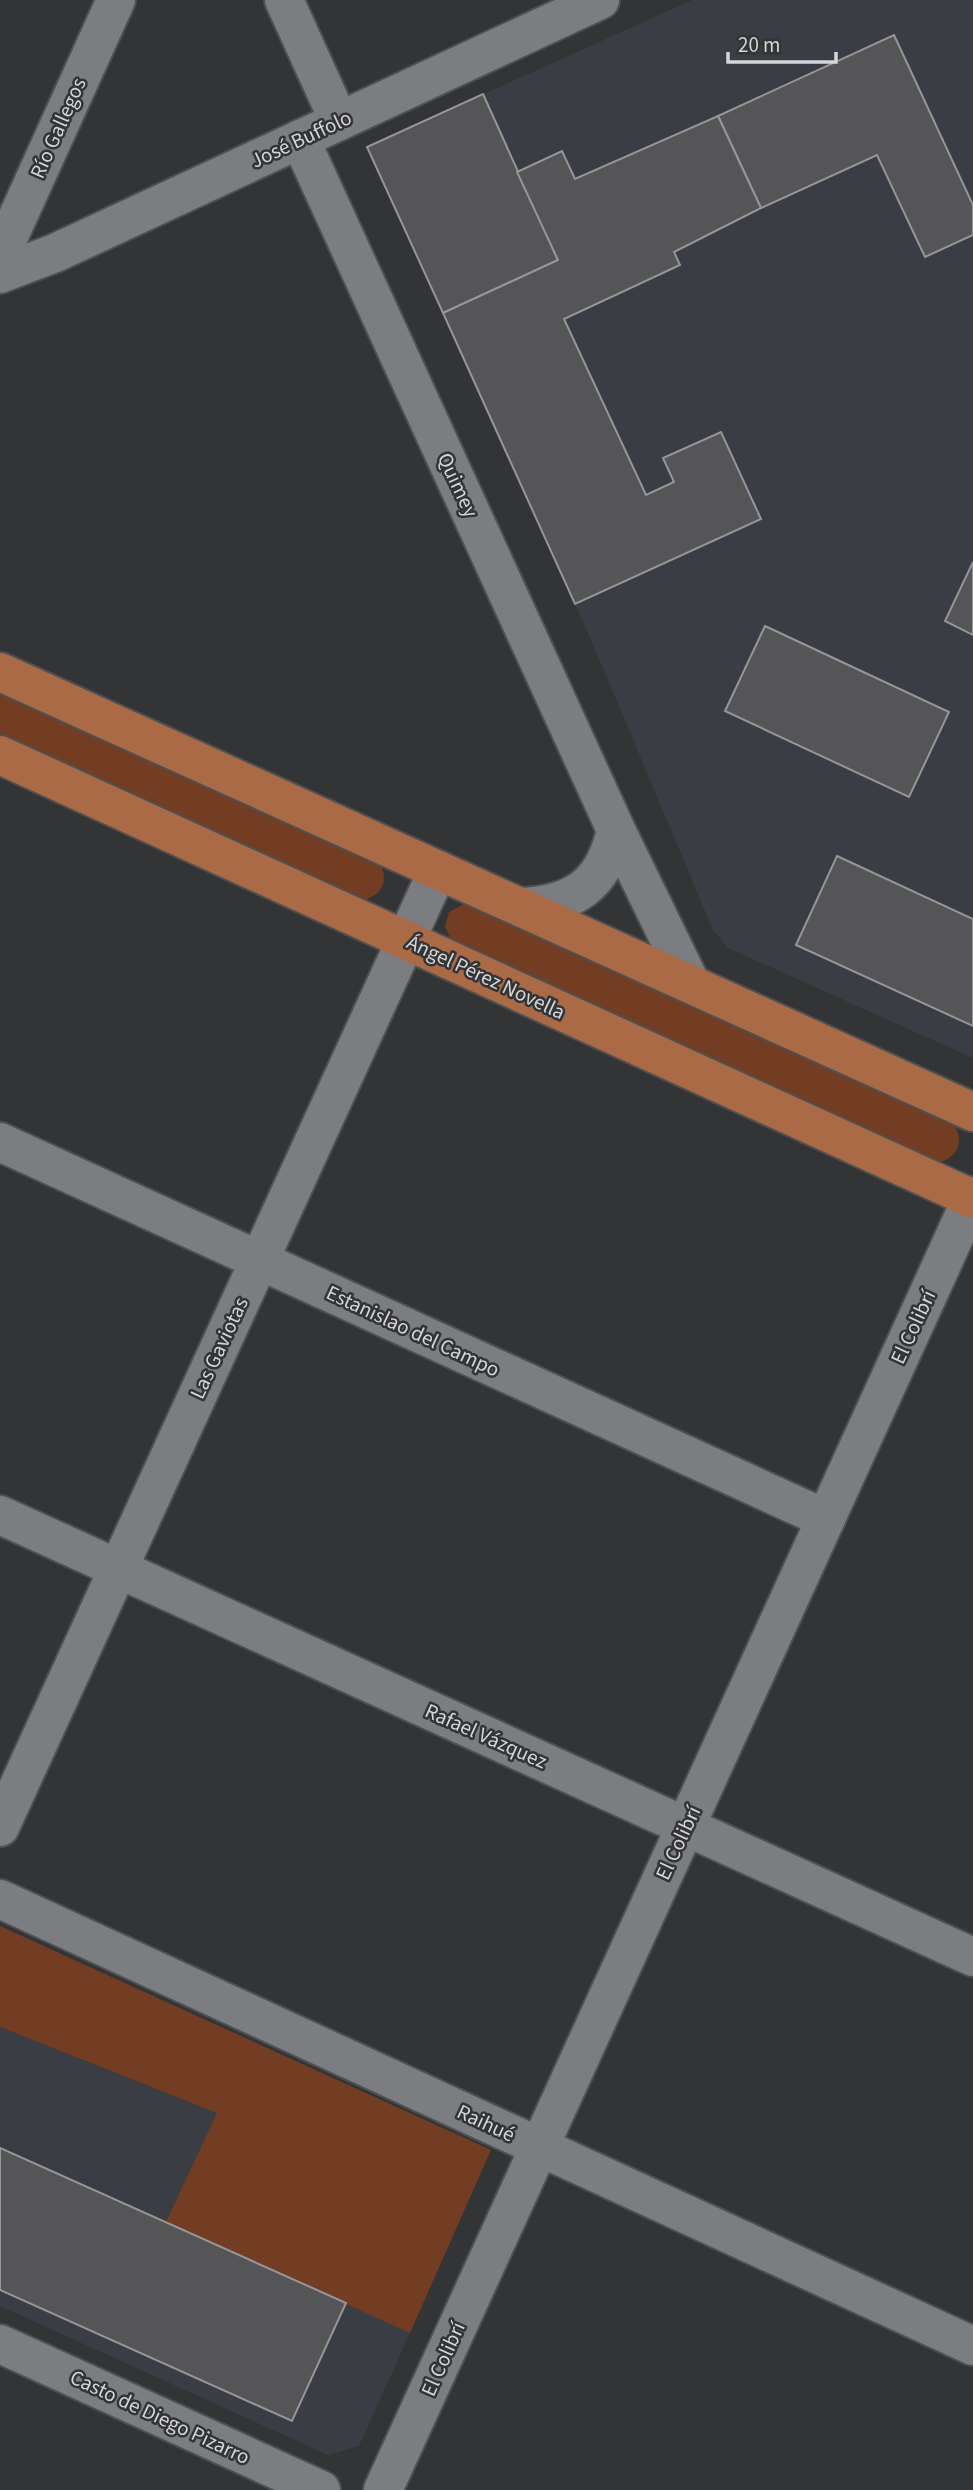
<svg xmlns="http://www.w3.org/2000/svg" width="973" height="2490" font-family="'Source Sans 3',sans-serif">
	<rect width="100%" height="100%" fill="#333436"/>
	<!-- built -->
	<g fill="#3a3d44">
		<path d="M692 0H973V1058L728 948 713 930 592 642 367 147Z"/>
		<path d="M0 2027 217 2113 346 2303 410 2333 359 2446 328 2455 0 2306Z"/>
	</g>
	<!-- green -->
	<g fill="#723d22">
		<path d="M0 689 381 865C388 882 382 894 365 900L0 739Z"/>
		<path d="M468 902 950 1121C966 1137 960 1156 939 1163L451 940 445 926 449 912Z"/>
		<path d="M0 1926 491 2150 410 2333 166 2222 217 2113 0 2027Z"/>
	</g>
	<!-- building -->
	<g fill="#555558" stroke="#959699" stroke-width="2">
		<path d="M894 35 973 205V235L925 257 877 155 761 208 718 116Z"/>
		<path d="M483 94 558 260 443 313 367 147Z"/>
		<path d="M718 116 761 208 674 252 680 265 564 319 646 495 674 482 663 458 721 432 761 519 575 604 443 313 558 260 517 172 562 151 575 179Z"/>
		<path d="M973 562V635L945 621Z"/>
		<path d="M765 626 949 712 909 797 725 711Z"/>
		<path d="M837 856 973 919V1026L796 945Z"/>
		<path d="M0 2148 346 2303 292 2421 0 2290Z"/>
	</g>
	<g fill="none" stroke-linecap="round" stroke-linejoin="round">
		<!-- minor casing -->
		<g stroke="#4f5052" stroke-width="42">
			<g id="minor">
				<path d="M284 0 339 121"/>
				<path d="M300 139 616 830 691 984"/>
				<path d="M0 256 116 0"/>
				<path d="M0 274 55 253 600 0"/>
				<path d="M520 907C574 905 604 885 616 830"/>
				<path d="M0 1142 826 1519"/>
				<path d="M0 1515 973 1957"/>
				<path d="M0 1827 438 870"/>
				<path d="M0 1899 973 2346"/>
				<path d="M0 2344 321 2490"/>
				<path d="M383 2490 973 1196"/>
			</g>
		</g>
		<!-- major casing -->
		<g stroke="#4f5052" stroke-width="42">
			<g id="major">
				<path d="M0 672 973 1112"/>
				<path d="M0 755 973 1199"/>
			</g>
		</g>
		<!-- minor -->
		<use href="#minor" stroke="#7c7d80" stroke-width="38"/>
		<!-- major -->
		<use href="#major" stroke="#ab6a46" stroke-width="38"/>
	</g>
	<g text-anchor="middle" dominant-baseline="central" stroke-width="5" stroke-linejoin="round" paint-order="stroke">
		<!-- street labels -->
		<g font-size="21" fill="#d4d5d6" stroke="#333436">
			<text transform="translate(58 128) rotate(-66)">Río Gallegos</text>
			<text transform="translate(301 139) rotate(-25)">José Buffolo</text>
			<text transform="translate(458 485) rotate(65)">Quimey</text>
			<text transform="translate(486 977) rotate(25)">Ángel Pérez Novella</text>
			<text transform="translate(913 1327) rotate(-65)">El Colibrí</text>
			<text transform="translate(413 1331) rotate(25)">Estanislao del Campo</text>
			<text transform="translate(219 1348) rotate(-65)">Las Gaviotas</text>
			<text transform="translate(486 1736) rotate(24)">Rafael Vázquez</text>
			<text transform="translate(678 1843) rotate(-65)">El Colibrí</text>
			<text transform="translate(486 2123) rotate(25)">Raihué</text>
			<text transform="translate(443 2359) rotate(-66)">El Colibrí</text>
			<text transform="translate(160 2417) rotate(25)">Casto de Diego Pizarro</text>
		</g>
	</g>
	<!-- scale -->
	<path d="M728 52v10h108v-10" fill="none" stroke="#d4d5d6" stroke-width="3.5"/>
	<text x="738" y="52" font-size="21" fill="#d4d5d6" stroke="#333436" stroke-width="5" paint-order="stroke">20 m</text>
</svg>
